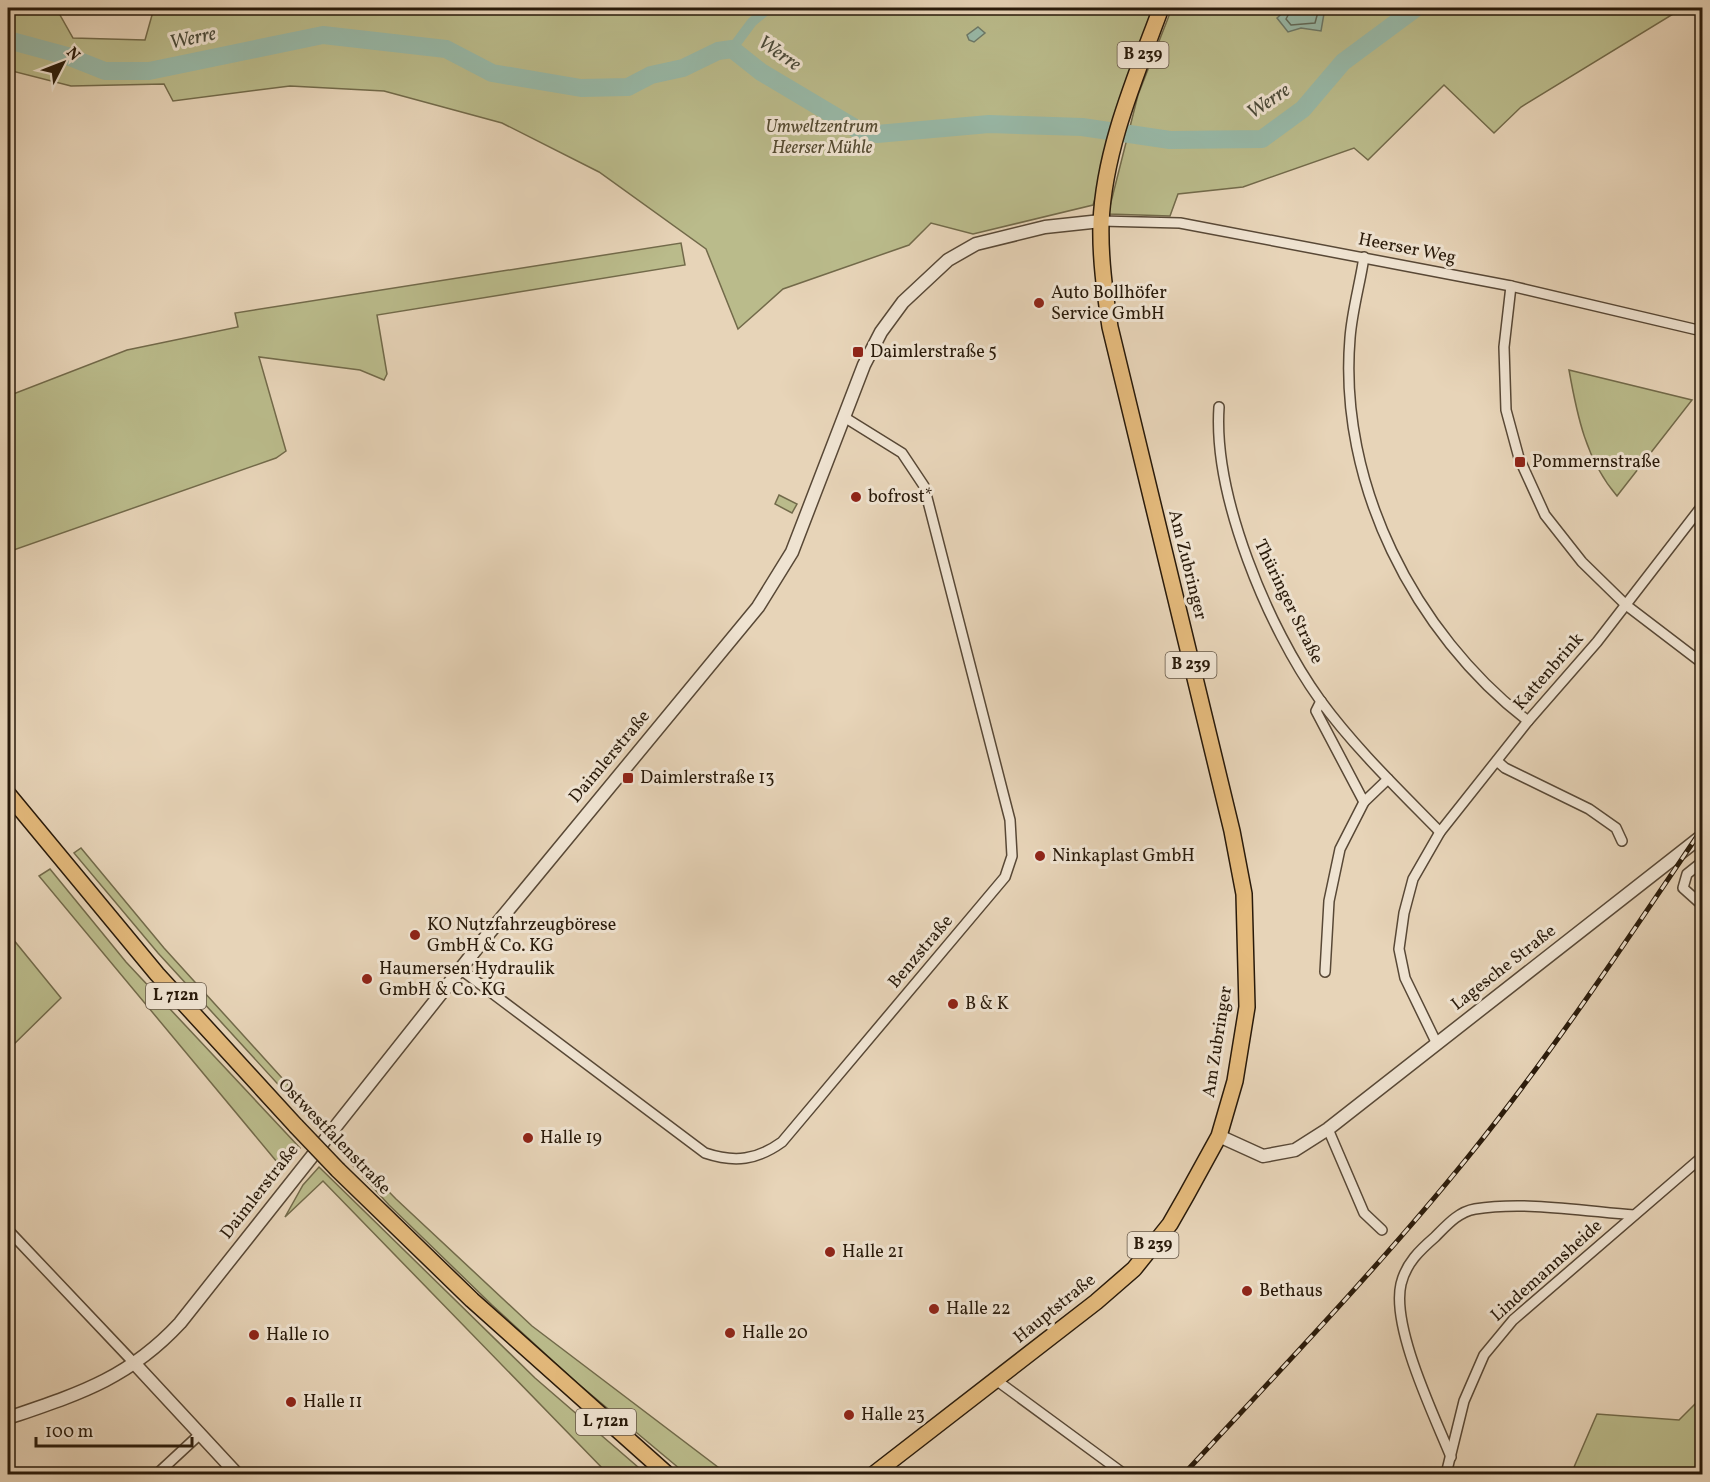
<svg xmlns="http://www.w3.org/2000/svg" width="1710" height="1482" font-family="Vollkorn,serif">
	<rect width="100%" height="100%" fill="#e7d4b8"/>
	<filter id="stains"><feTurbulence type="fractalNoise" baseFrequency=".00333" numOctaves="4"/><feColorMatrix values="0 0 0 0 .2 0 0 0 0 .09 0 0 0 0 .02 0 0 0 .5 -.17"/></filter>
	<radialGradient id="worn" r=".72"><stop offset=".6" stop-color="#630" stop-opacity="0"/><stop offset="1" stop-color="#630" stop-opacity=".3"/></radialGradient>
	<!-- green -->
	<g fill="#babb8b" stroke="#726a4a" stroke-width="1.5">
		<path d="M8 8H56L73 38 145 40 154 8H1159L1093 205 973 234 931 223 909 245 783 289 738 329 706 249 599 172 502 123 384 91 290 86 173 101 164 84 71 86 8 70Z"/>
		<path d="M1172 8H1683L1521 107 1494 133 1444 85 1368 160 1354 148 1243 187 1178 194 1170 216 1108 214 1138 95Z"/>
		<path d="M681 243 685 265 377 315 387 374 384 380 360 370 259 357 286 451 276 458 8 552V396L127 350 238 327 235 313Z"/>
		<path d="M1569 370 1692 400 1617 496C1586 460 1577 415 1569 370Z"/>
		<path d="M779 495 797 504 792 513 775 504Z"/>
		<path d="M81 848 164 948 322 1122 318 1128 158 953 74 853Z"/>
		<path d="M50 869 126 962 300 1148 282 1168 39 876Z"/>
		<path d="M8 933 61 998 8 1050Z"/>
		<path d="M339 1141 396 1199 532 1326 727 1474H686L576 1382 492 1305 389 1205 335 1146Z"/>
		<path d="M319 1167 535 1378 646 1474H608L323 1181 285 1217 303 1185Z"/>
		<path d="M1702 1397V1474H1571L1597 1414 1679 1420Z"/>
	</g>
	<!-- water -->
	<g fill="#98b9a8" stroke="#6c7969" stroke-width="1.5">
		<path d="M1288 8H1325L1321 31 1301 28 1288 32 1277 18Z"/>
		<path d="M978 27 985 33 974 42 969 40 967 35Z"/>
	</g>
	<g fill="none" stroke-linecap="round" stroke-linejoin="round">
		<!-- shore -->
		<path stroke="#606a59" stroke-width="1.5" d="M1292 8 1286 19 1291 25 1315 23 1319 8"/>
		<!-- canal -->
		<path stroke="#98b9a8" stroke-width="10" d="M732 49 752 22 769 8"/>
		<!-- river -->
		<path stroke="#98b9a8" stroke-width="18" d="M8 40 67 56 105 71H149L323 35 446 49 492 73 581 88 628 87 651 75 683 68 718 51 732 49 761 72 860 131 877 134 989 124 1082 127 1170 140 1262 139 1303 109 1343 62 1416 8"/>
		<!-- minor casing -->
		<g stroke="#584836" stroke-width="12">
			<g id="minor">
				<path d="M1101 221 1180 223 1511 286 1702 331"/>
				<path d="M1364 257C1360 284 1352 311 1350 338 1338 483 1414 633 1528 721"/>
				<path d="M1511 286 1504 347 1506 410 1519 458 1545 515 1582 562 1626 605 1702 663"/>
				<path d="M1219 407C1213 496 1268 628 1320 700 1355 748 1399 790 1440 832"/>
				<path d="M1321 701 1316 711 1364 802 1388 779"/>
				<path d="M1497 761 1505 768 1589 809 1616 828 1622 841"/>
				<path d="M1702 862 1687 874 1683 888 1702 905"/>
				<path d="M460 969 705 1153C735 1163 757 1160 782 1142L1005 877 1012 856 1010 820 924 486 902 453 844 417"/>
				<path d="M1325 972 1329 901 1340 849 1364 802"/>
				<path d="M1437 1044 1405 978 1399 949 1404 913 1413 879 1440 832 1528 721 1597 642 1702 506"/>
				<path d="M1328 1129 1364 1213 1382 1230"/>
				<path d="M8 1230 135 1364"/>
				<path d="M996 1380 1124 1474"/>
				<path d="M1451 1457C1434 1415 1391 1327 1401 1284 1406 1263 1420 1250 1435 1237 1447 1225 1458 1212 1475 1209 1524 1201 1584 1211 1634 1215"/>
				<path d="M157 1474 199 1435"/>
				<path d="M1446 1474 1464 1401 1484 1355 1513 1320 1702 1157"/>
			</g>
		</g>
		<!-- tertiary casing -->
		<g stroke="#584836" stroke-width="15">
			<g id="tertiary">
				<path d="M1219 1136 1263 1156 1295 1150 1328 1129 1702 836"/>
				<path d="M135 1364 237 1474"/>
				<path d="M8 1418C78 1394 128 1379 180 1323L485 938 758 607 792 552 864 365 881 332 903 302 948 260 976 244 1045 227 1101 221"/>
			</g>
		</g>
		<!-- primary casing -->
		<g stroke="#291a0a" stroke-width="18">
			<g id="primary">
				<path d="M8 794 157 974 296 1126"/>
				<path d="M338 1170 472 1300 667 1474"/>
				<path d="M874 1474 1096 1302 1134 1269 1170 1224 1186 1196 1219 1136 1235 1081 1247 1007 1244 894 1232 831 1110 327C1105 293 1100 258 1101 223 1104 149 1136 76 1161 8"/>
			</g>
		</g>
		<!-- minor -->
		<use href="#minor" stroke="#efe3d1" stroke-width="9"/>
		<!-- tertiary -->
		<use href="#tertiary" stroke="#efe3d1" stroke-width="12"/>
		<!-- primary -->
		<use href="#primary" stroke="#e4ba7c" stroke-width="15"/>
		<!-- rail casing -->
		<g stroke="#291a0a" stroke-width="5">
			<path id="rail" d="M1184 1474C1280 1370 1379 1267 1468 1157 1553 1052 1627 940 1702 829"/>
		</g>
		<!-- rail -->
		<use href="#rail" stroke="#efe3d1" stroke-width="3" stroke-dasharray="9" stroke-linecap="butt"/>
		<!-- primary-bridge casing -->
		<g stroke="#291a0a" stroke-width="18" stroke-linecap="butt">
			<path id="primary-bridge" d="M296 1126 338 1170"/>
		</g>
		<!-- primary-bridge -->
		<use href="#primary-bridge" stroke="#e4ba7c" stroke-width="15"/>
	</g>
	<!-- markers -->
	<g fill="#8f2418" stroke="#efe3d1" stroke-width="2">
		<circle cx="1039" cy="303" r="6"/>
		<rect x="852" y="346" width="12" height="12" rx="3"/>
		<rect x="1514" y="456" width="12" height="12" rx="3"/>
		<circle cx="856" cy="497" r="6"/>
		<rect x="622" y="772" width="12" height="12" rx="3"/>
		<circle cx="1040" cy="856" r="6"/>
		<circle cx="415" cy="935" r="6"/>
		<circle cx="367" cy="979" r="6"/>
		<circle cx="953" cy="1004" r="6"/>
		<circle cx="528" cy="1138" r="6"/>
		<circle cx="830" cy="1252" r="6"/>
		<circle cx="1247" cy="1291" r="6"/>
		<circle cx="934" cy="1309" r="6"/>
		<circle cx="730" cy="1333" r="6"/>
		<circle cx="254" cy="1335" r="6"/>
		<circle cx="291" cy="1402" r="6"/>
		<circle cx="849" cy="1415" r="6"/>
	</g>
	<g text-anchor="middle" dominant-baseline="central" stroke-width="6" stroke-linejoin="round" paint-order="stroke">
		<!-- shield labels -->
		<g fill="#efe3d1" stroke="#645646" stroke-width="1.5">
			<rect x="1117.5" y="42" width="51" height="26" rx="4.5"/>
			<rect x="1165.5" y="652" width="51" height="26" rx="4.5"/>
			<rect x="146" y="983" width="60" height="26" rx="4.5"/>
			<rect x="1127.5" y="1232" width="51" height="26" rx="4.5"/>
			<rect x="576" y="1409" width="60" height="26" rx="4.5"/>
		</g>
		<g font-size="16" font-weight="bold" fill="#291a0a">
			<text x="1143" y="55">B 239</text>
			<text x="1191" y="665">B 239</text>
			<text x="176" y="996">L 712n</text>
			<text x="1153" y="1245">B 239</text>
			<text x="606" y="1422">L 712n</text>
		</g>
		<!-- park labels -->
		<g font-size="18" font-style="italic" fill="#544a31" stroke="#efe3d1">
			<text x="822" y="127">Umweltzentrum<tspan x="822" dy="21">Heerser Mühle</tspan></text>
		</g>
		<!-- street labels -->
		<g font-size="18" fill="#291a0a" stroke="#efe3d1">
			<text transform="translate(1407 249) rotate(11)">Heerser Weg</text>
			<text transform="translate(1187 565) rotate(76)">Am Zubringer</text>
			<text transform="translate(1288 602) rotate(64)">Thüringer Straße</text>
			<text transform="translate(1549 672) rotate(-49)">Kattenbrink</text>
			<text transform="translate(610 757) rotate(-50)">Daimlerstraße</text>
			<text transform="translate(921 952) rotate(-50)">Benzstraße</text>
			<text transform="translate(1504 968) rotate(-38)">Lagesche Straße</text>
			<text transform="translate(1218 1042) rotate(-81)">Am Zubringer</text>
			<text transform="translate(334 1137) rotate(46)">Ostwestfalenstraße</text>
			<text transform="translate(260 1192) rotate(-52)">Daimlerstraße</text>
			<text transform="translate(1547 1271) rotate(-42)">Lindemannsheide</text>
			<text transform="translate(1055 1309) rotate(-39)">Hauptstraße</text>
		</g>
		<!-- poi labels -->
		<g font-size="18" fill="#291a0a" stroke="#efe3d1" text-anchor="start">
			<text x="1051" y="293">Auto Bollhöfer<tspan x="1051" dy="21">Service GmbH</tspan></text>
			<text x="870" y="352">Daimlerstraße 5</text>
			<text x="1532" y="462">Pommernstraße</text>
			<text x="868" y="497">bofrost*</text>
			<text x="640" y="778">Daimlerstraße 13</text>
			<text x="1052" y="856">Ninkaplast GmbH</text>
			<text x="427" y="925">KO Nutzfahrzeugbörese<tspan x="427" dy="21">GmbH &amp; Co. KG</tspan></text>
			<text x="379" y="969">Haumersen Hydraulik<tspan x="379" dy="21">GmbH &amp; Co. KG</tspan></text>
			<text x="965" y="1004">B &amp; K</text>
			<text x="540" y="1138">Halle 19</text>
			<text x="842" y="1252">Halle 21</text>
			<text x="1259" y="1291">Bethaus</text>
			<text x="946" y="1309">Halle 22</text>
			<text x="742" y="1333">Halle 20</text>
			<text x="266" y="1335">Halle 10</text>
			<text x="303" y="1402">Halle 11</text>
			<text x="861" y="1415">Halle 23</text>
		</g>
		<!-- water labels -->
		<g font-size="20" font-style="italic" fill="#4a4a39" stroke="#efe3d1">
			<text transform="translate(193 39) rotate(-12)">Werre</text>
			<text transform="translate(779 54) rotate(34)">Werre</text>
			<text transform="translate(1269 102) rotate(-34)">Werre</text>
		</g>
	</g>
	<!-- margin -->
	<rect width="1710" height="1482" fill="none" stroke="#e7d4b8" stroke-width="30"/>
	<rect x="9" y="9" width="1692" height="1464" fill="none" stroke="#291a0a" stroke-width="3"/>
	<rect x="15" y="15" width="1680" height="1452" fill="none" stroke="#291a0a" stroke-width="1.5"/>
	<!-- north arrow -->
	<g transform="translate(63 63) rotate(48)" stroke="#efe3d1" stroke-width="4.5" paint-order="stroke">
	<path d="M0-4.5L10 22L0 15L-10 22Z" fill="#291a0a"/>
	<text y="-9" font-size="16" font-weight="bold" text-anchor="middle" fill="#291a0a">N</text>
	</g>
	<!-- scale -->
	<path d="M36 1437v9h156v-9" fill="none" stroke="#291a0a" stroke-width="3"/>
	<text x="45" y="1437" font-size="18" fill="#291a0a" stroke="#efe3d1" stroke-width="4.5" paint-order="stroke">100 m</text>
	<rect width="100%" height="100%" filter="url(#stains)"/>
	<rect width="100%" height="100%" fill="url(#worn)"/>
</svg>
